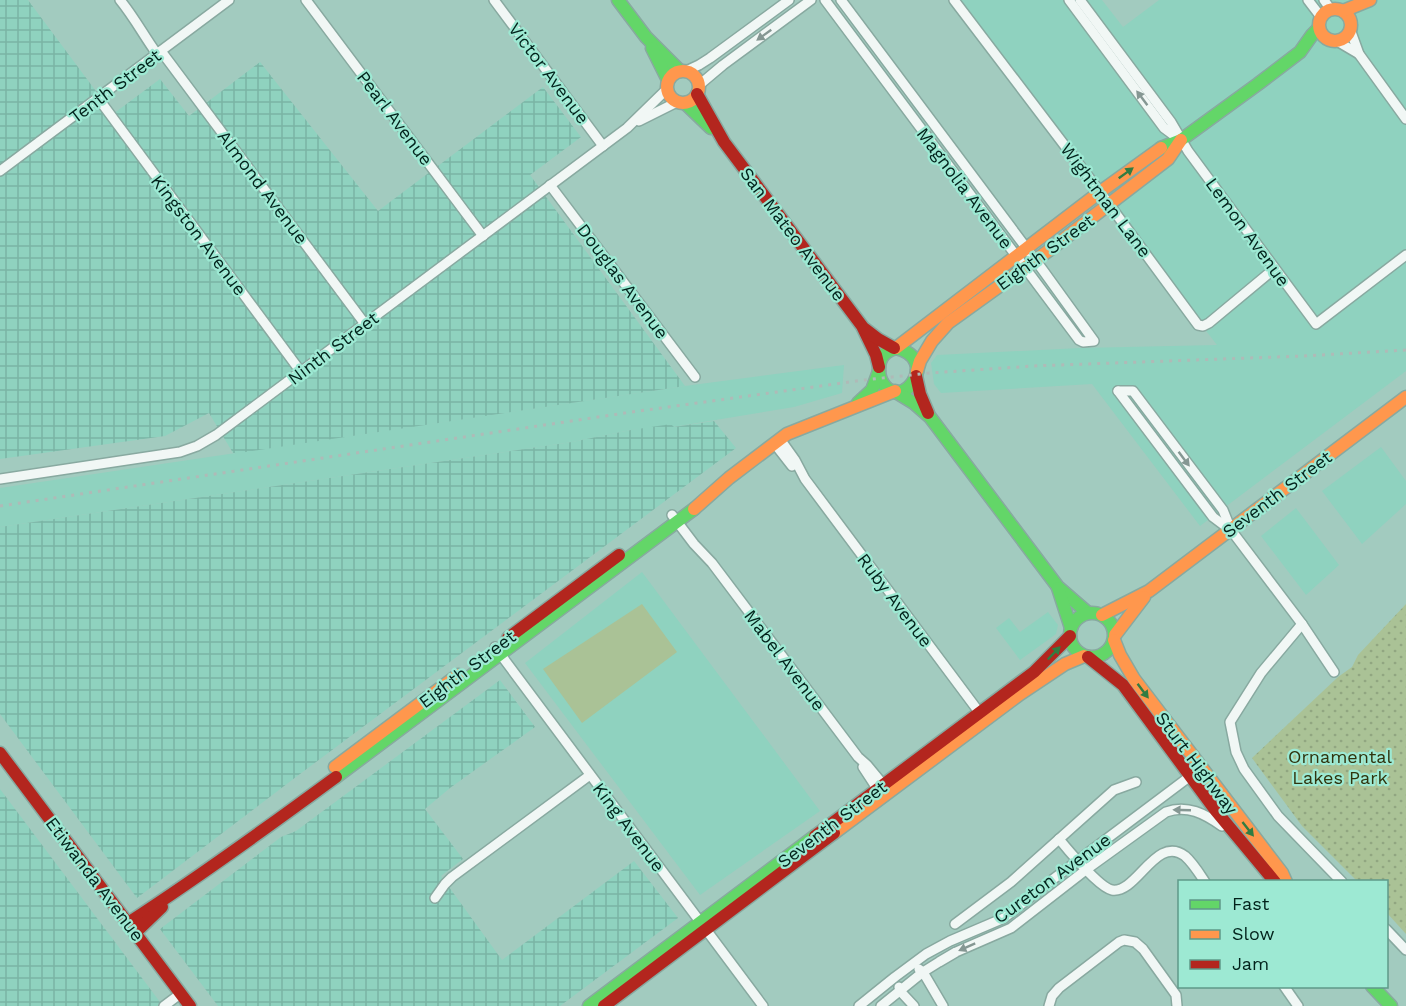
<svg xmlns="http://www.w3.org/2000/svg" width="1406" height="1006" font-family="'Work Sans',sans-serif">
	<defs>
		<pattern id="industrial-grid" width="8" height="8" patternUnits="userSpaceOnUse" patternTransform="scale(1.5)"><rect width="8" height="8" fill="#8fd2bf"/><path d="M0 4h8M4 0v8" fill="none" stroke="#7ab4a4"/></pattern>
		<pattern id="park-dots" width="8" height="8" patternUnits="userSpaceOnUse" patternTransform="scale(1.5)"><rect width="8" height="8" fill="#aac296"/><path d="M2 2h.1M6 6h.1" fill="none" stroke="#91a681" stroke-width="1.8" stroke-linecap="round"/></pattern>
	</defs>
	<rect width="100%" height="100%" fill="#a2cbbf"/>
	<!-- built -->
	<g fill="#8fd2bf">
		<path d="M952 0H1102L1123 27 1159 0H1406V371L1200 526 1092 384 941 393 934 384 931 363 937 355 1080 348 1217 345Z"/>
		<path d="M844 365 842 393 794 407 673 427 631 430 572 442 0 527V488L685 386Z"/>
		<path d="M1381 447 1406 481V504L1362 544 1322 491Z"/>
		<path d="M1296 508 1339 565 1306 595 1261 536Z"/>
		<path d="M642 572 820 811 700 895 525 663Z"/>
		<path d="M1048 612 1058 625 1056 634 1020 660 996 628 1009 618 1020 632Z"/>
	</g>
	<!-- industrial -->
	<g fill="url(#industrial-grid)">
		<path d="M0 0H28L113 114 160 79 189 116 260 62 378 211 543 87 581 137 530 175 685 386 239 453H233L209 413 165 436 0 459Z"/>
		<path d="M714 421 736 448 296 777 137 898 0 714V527L572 442 631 430 671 424 674 427Z"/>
		<path d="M500 680 535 727 450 788 425 809 463 859 441 876 502 960 634 861 678 918 560 1006H218L160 929 281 837 296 831Z"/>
		<path d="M0 789 163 1006H0Z"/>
	</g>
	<!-- park -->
	<path fill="url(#park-dots)" d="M1406 604V934L1387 913 1386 882 1357 881 1302 826 1252 758 1338 677 1352 667 1358 655Z"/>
	<!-- pitch -->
	<path fill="#aac296" d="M642 604 677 652 582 723 543 669Z"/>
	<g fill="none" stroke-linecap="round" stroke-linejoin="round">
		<!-- street casing -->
		<g stroke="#88a9a0" stroke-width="12">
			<g id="street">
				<path d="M120 0C134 17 144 36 157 54"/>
				<path d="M306 0 483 236"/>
				<path d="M494 0 603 146"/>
				<path d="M825 0 1079 340 1083 342 1094 341 1042 269 841 0"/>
				<path d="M954 0 1100 192 1198 325 1203 326 1209 323 1274 269"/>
				<path d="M1069 0 1164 128 1179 139"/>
				<path d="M1080 0 1171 122 1188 151 1316 324 1406 255"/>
				<path d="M1308 0 1321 17"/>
				<path d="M1324 0 1331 10"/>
				<path d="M1350 29 1359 54 1406 119"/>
				<path d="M1337 41 1359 54"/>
				<path d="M161 51 365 324"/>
				<path d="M686 71 699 65 710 58 789 0"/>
				<path d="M698 86 723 65 811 0"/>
				<path d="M98 98 301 372"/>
				<path d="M639 121 677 102"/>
				<path d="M0 171 229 0"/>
				<path d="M550 185 695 377"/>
				<path d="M1118 391H1133L1223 510 1231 530 1302 624 1334 672"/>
				<path d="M1118 391 1213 517 1229 529"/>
				<path d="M780 439 795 460 805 479 982 716"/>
				<path d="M774 443 792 466"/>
				<path d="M0 479 180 452 197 446 216 435 627 128 667 89"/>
				<path d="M672 515 694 544 712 563 858 757 867 765 886 788"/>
				<path d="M1302 624 1261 673 1230 722 1236 752 1244 769 1278 816 1342 882"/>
				<path d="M495 647 763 1006"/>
				<path d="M863 767 880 793"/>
				<path d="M1059 839C1068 850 1100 888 1112 890 1137 894 1156 834 1185 856 1193 863 1199 873 1205 882"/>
				<path d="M435 898 445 884 452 877 590 775"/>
				<path d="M955 924 1011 882 1114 790 1136 782"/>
				<path d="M1386 929 1406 950"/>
				<path d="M919 969 923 972 943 1006"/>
				<path d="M1284 986 1298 1006"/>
				<path d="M899 987 900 991 914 1006"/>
				<path d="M164 1006 180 994"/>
				<path d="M859 1006 895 977 926 954 950 941 1004 918 1044 886 1189 777H1194"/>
				<path d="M881 1006 923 972 939 962 956 952 1011 928 1087 869 1166 812C1187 804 1205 814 1222 826"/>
				<path d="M1049 1006 1052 996 1059 988 1119 942 1124 940 1135 942 1143 949 1176 995 1177 1006"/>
			</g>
		</g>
		<!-- fast casing -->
		<g stroke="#88a9a0" stroke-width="15">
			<g id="fast">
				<path d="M618 0 646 37 680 71"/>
				<path d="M652 48 668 80"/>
				<path d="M685 103 711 128"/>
				<path d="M1161 148 1181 140 1258 84 1300 52 1312 35 1319 28"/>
				<path d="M896 348C942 359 901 415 882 382 877 372 878 358 887 352 890 350 893 349 896 348Z"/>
				<path d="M896 392 914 403 930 417 1058 587 1088 613"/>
				<path d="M858 403 872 390 879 371"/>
				<path d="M1058 588 1071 628"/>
				<circle cx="1092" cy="635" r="22"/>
				<path d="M336 777 694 509"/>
				<path d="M1372 986 1391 1006"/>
				<path d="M589 1006 815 836"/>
			</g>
		</g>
		<!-- slow casing -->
		<g stroke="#88a9a0" stroke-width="15">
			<g id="slow">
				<circle cx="1335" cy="25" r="16"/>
				<path d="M1343 11 1370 0"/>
				<circle cx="683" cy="87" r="16"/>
				<path d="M896 348 1100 192 1161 148"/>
				<path d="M917 371 920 361 932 341 948 323 1048 251 1168 159 1181 140"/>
				<path d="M694 509 729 478 787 434 895 391"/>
				<path d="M1102 615 1149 591 1406 397"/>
				<path d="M1115 635 1144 597"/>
				<path d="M1114 640 1120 655 1134 679 1282 873 1286 882"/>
				<path d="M335 767 458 675"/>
				<path d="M834 833 1020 694 1065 664 1084 656"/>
			</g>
		</g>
		<!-- jam casing -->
		<g stroke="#88a9a0" stroke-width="15">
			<g id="jam">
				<path d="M697 94 724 142 862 326 876 355 879 367"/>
				<path d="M865 329 878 339 894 348"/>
				<path d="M916 376 920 394 928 413"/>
				<path d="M508 638 619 555"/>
				<path d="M1088 657 1123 685 1216 811 1275 882"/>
				<path d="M0 753 190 1006"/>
				<path d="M815 836 1034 672 1070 636"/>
				<path d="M128 923C199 877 268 827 336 777"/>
				<path d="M135 933 162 907"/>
				<path d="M604 1006 834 833"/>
			</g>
		</g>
		<!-- street -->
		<use href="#street" stroke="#f1f7f5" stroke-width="9"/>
		<!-- fast -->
		<use href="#fast" stroke="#63d668" stroke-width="12"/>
		<!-- slow -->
		<use href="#slow" stroke="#ff974d" stroke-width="12"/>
		<!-- jam -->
		<use href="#jam" stroke="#b3261e" stroke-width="12"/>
		<!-- rail -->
		<path stroke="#afbab7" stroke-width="3" stroke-dasharray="3 6" stroke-linecap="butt" d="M0 506 632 412 864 380 930 373 1033 366 1303 356 1406 350"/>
	</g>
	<!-- one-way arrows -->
	<defs><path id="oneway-solid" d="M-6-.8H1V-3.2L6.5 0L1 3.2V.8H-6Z" transform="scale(1.5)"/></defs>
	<g fill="#859793">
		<use href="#oneway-solid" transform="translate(764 35) rotate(144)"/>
		<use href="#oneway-solid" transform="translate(1142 98) rotate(-127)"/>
		<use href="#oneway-solid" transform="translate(1184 459) rotate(53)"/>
		<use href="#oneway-solid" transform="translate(1182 810) rotate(-178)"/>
		<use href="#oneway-solid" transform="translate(967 947) rotate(156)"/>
	</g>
	<g fill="#327c42">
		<use href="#oneway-solid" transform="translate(1126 173) rotate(-36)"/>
		<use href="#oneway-solid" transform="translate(1054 653) rotate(-46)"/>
		<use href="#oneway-solid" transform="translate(1143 691) rotate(53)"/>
		<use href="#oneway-solid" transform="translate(1248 829) rotate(52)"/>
	</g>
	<g text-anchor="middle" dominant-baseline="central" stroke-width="4.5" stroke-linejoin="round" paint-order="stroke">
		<!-- street labels -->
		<g font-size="18" fill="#02221b" stroke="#9de9d3">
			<text transform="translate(549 73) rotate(53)">Victor Avenue</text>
			<text transform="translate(115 86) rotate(-37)">Tenth Street</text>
			<text transform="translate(395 118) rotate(53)">Pearl Avenue</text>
			<text transform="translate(263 187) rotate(53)">Almond Avenue</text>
			<text transform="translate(965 188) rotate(53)">Magnolia Avenue</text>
			<text transform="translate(1106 200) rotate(53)">Wightman Lane</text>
			<text transform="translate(1248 232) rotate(54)">Lemon Avenue</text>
			<text transform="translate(793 234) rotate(53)">San Mateo Avenue</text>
			<text transform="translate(199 235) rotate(53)">Kingston Avenue</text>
			<text transform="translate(1045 252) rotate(-36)">Eighth Street</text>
			<text transform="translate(623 281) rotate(53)">Douglas Avenue</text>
			<text transform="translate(333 348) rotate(-37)">Ninth Street</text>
			<text transform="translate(1277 494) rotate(-37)">Seventh Street</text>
			<text transform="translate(895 600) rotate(53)">Ruby Avenue</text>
			<text transform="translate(785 660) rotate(53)">Mabel Avenue</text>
			<text transform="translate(467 669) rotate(-37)">Eighth Street</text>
			<text transform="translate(1197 763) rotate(53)">Sturt Highway</text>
			<text transform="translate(832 824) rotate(-37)">Seventh Street</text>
			<text transform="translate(629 827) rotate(53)">King Avenue</text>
			<text transform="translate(1052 878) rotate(-36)">Cureton Avenue</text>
			<text transform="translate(95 879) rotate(53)">Etiwanda Avenue</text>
		</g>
		<!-- park labels -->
		<g font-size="18" fill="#30330d" stroke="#9de9d3">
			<text x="1340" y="756">Ornamental<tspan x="1340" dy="21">Lakes Park</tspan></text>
		</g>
	</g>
	<!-- legend -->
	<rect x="1178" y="880" width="210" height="108" fill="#9de9d3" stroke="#5f9989" stroke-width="1.5"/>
	<rect x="1190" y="900" width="30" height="9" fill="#63d668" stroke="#5f9989" stroke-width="1.5"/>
	<text x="1232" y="910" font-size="18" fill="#02221b">Fast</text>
	<rect x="1190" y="930" width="30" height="9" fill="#ff974d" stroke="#5f9989" stroke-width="1.5"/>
	<text x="1232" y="940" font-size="18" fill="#02221b">Slow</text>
	<rect x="1190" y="960" width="30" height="9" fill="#b3261e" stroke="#5f9989" stroke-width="1.5"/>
	<text x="1232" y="970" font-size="18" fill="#02221b">Jam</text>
</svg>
